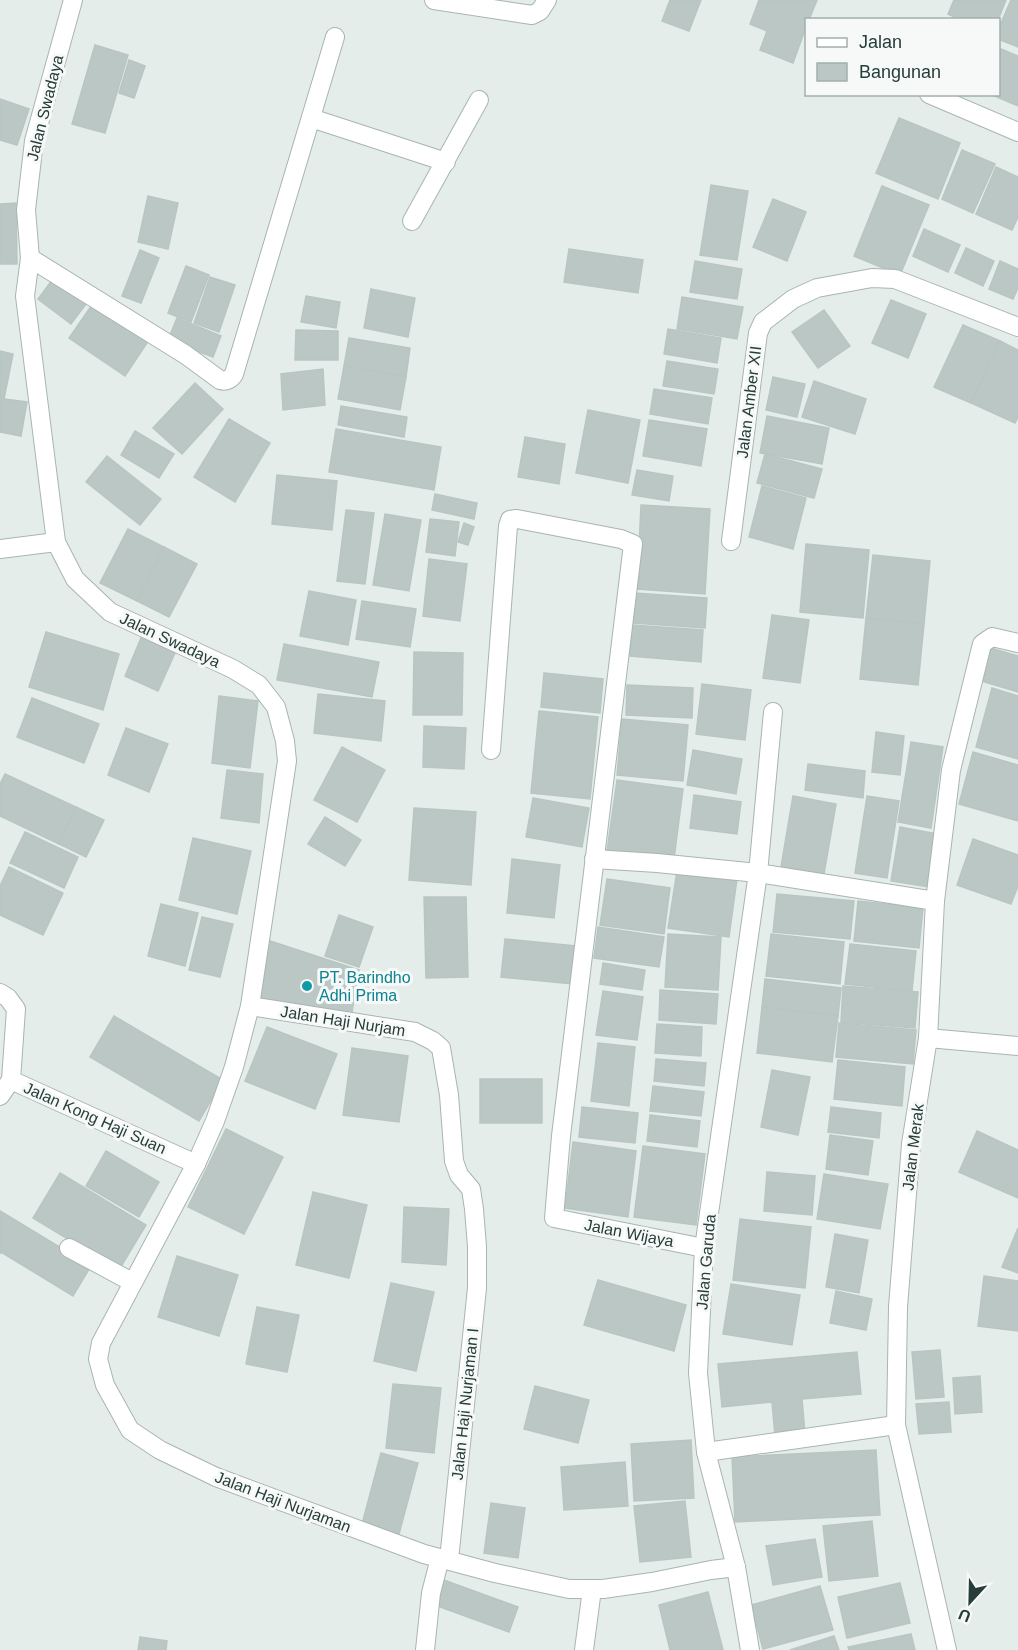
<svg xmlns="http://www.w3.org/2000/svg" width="1018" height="1650" font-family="Helvetica,sans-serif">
	<rect width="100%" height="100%" fill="#e5edea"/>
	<!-- building -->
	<g fill="#bbc7c4" stroke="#b8c6c2" stroke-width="1.5">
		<path d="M670 0H701L689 31 662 21Z"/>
		<path d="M759 0H817L809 20H806V27L793 63 760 50 767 31 750 24Z"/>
		<path d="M954 0H1006L998 20H961L948 14Z"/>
		<path d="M1011 0H1018V47L998 39V30Z"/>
		<path d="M95 45 128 55 105 133 72 124Z"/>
		<path d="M1001 49 1018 56V106L990 94H998V53Z"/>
		<path d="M129 60 145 66 134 98 119 93Z"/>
		<path d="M0 99 29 109 17 145 0 140Z"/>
		<path d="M899 118 960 143 938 199 876 173Z"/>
		<path d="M962 150 995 164 973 213 942 199Z"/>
		<path d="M996 167 1018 177V217L1012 230 976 214Z"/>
		<path d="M711 185 748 191 737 260 700 255Z"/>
		<path d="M882 186 929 205 900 275 854 256Z"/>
		<path d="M148 196 178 203 168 249 138 242Z"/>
		<path d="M773 199 806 212 787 261 753 247Z"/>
		<path d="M16 203 17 264H0V204Z"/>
		<path d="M924 229 960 245 948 272 913 256Z"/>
		<path d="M966 248 994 261 983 286 955 273Z"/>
		<path d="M569 249 643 260 638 293 564 282Z"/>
		<path d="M140 250 159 258 141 303 122 296Z"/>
		<path d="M695 261 742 269 737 299 690 292Z"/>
		<path d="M1000 261 1018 269V288L1013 299 989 289Z"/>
		<path d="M186 266 209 275 191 322 168 313Z"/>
		<path d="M55 276 89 300 71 324 38 299Z"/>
		<path d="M210 277 235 285 219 332 194 323Z"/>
		<path d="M371 289 415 298 408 337 364 328Z"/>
		<path d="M306 296 340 302 336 328 301 322Z"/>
		<path d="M682 297 743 307 737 339 677 329Z"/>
		<path d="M891 300 926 314 908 358 872 343Z"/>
		<path d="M94 302 149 340 125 376 69 338Z"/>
		<path d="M824 310 850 346 818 368 792 332Z"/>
		<path d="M177 318 221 336 213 357 168 340Z"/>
		<path d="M963 325 1000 341 971 403 934 387Z"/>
		<path d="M668 329 721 338 717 363 664 354Z"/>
		<path d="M296 330 338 331V360H295Z"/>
		<path d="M349 338 410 348 406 377 344 366Z"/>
		<path d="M1000 341 1018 350V417L1015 423 971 403Z"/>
		<path d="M0 351 13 354 4 399 27 402 21 436 0 432Z"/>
		<path d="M667 361 718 369 714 394 663 386Z"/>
		<path d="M344 366 406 377 400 410 338 399Z"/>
		<path d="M323 369 325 405 283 410 281 374Z"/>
		<path d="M773 377 805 384 797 417 766 410Z"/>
		<path d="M814 381 866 399 855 434 802 417Z"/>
		<path d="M195 383 223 409 182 454 153 428Z"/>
		<path d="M654 389 712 398 708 424 650 414Z"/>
		<path d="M341 406 407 417 404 437 338 425Z"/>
		<path d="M588 410 640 420 628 483 576 473Z"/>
		<path d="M767 416 829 428 822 464 760 453Z"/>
		<path d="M229 419 270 443 235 502 194 477Z"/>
		<path d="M649 420 707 429 701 466 643 456Z"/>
		<path d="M336 429 441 447 434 490 329 472Z"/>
		<path d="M135 431 174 454 159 478 121 455Z"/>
		<path d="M525 437 565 444 559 484 518 477Z"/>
		<path d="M765 454 822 469 814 498 757 483Z"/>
		<path d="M107 456 161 499 140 525 86 482Z"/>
		<path d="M637 470 673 476 669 501 632 495Z"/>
		<path d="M277 475 337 481 332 530 272 524Z"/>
		<path d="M762 486 806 498 793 549 749 537Z"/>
		<path d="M435 494 477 503 474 519 432 510Z"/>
		<path d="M641 505 710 509 705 594 637 589Z"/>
		<path d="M346 510 374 513 365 584 337 581Z"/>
		<path d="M385 514 421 520 409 591 373 585Z"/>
		<path d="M430 519 459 522 455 556 426 552Z"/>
		<path d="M464 523 474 527 468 545 458 542Z"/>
		<path d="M128 529 164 547 137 601 100 583Z"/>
		<path d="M806 544 869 550 863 618 800 612Z"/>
		<path d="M164 547 197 564 169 617 137 601Z"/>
		<path d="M873 555 930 561 924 624 866 618Z"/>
		<path d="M429 559 467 564 460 621 423 616Z"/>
		<path d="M309 591 356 600 348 645 300 636Z"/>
		<path d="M634 593 707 598 705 628 633 623Z"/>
		<path d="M362 601 416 609 410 647 356 639Z"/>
		<path d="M772 615 809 620 800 683 763 678Z"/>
		<path d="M866 618 924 624 918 685 860 679Z"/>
		<path d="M632 625 703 630 701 662 630 656Z"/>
		<path d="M46 632 119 654 103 710 29 687Z"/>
		<path d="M141 638 175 653 158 691 125 676Z"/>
		<path d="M284 644 379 662 372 697 277 680Z"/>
		<path d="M987 647 1018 656V692L978 680Z"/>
		<path d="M414 652 463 653 462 715H413Z"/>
		<path d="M544 673 603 679 600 713 541 707Z"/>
		<path d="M702 684 751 690 745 740 696 734Z"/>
		<path d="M627 685 693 688 692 718 626 715Z"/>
		<path d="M992 688 1018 696V759L976 747Z"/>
		<path d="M318 694 385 701 381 741 314 733Z"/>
		<path d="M219 696 258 701 250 768 212 763Z"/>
		<path d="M32 698 99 724 84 763 17 737Z"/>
		<path d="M539 711 598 717 590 799 531 793Z"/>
		<path d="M622 719 688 725 683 781 617 775Z"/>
		<path d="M424 726 466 728 464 769 423 767Z"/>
		<path d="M126 728 168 744 149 792 108 775Z"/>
		<path d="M876 732 904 736 900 775 872 772Z"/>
		<path d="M911 742 943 747 931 828 898 822Z"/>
		<path d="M342 747 385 770 357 822 314 800Z"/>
		<path d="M693 750 742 759 736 794 687 785Z"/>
		<path d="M973 752 1018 765V821L959 804Z"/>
		<path d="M808 764 865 771 863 798 805 790Z"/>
		<path d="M227 770 263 774 259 823 221 818Z"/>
		<path d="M5 774 76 807 59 844 0 816V784Z"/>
		<path d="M617 780 683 789 674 859 607 851Z"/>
		<path d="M694 795 741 802 737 834 690 828Z"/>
		<path d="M793 796 836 804 824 874 781 867Z"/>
		<path d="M867 796 899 801 887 878 855 873Z"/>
		<path d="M533 798 589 808 582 847 526 837Z"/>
		<path d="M76 807 104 820 86 857 59 844Z"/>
		<path d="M414 808 476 812 471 885 409 880Z"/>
		<path d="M325 817 361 840 345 866 308 844Z"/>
		<path d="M900 827 938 834 929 887 891 881Z"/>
		<path d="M25 832 78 857 64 888 10 863Z"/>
		<path d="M193 838 251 851 237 914 179 900Z"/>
		<path d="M973 839 1018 855V886L1011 904 957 885Z"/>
		<path d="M512 859 560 865 554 918 507 913Z"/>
		<path d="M9 867 63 893 43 935 0 915V886Z"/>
		<path d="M677 871 737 879 729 937 668 928Z"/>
		<path d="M607 879 670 888 664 934 600 925Z"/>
		<path d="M777 894 854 901 850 939 773 932Z"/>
		<path d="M424 897H466L468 977 426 978Z"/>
		<path d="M858 901 923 908 919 948 854 941Z"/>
		<path d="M161 904 198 913 185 966 148 956Z"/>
		<path d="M339 915 373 927 359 967 325 956Z"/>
		<path d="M202 917 233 924 220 977 189 970Z"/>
		<path d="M598 927 664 937 659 967 594 958Z"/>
		<path d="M668 934 721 937 718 990 665 987Z"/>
		<path d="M771 934 844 942 840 984 766 976Z"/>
		<path d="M264 939 359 970 351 1018 255 1002Z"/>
		<path d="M505 939 576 946 573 984 501 977Z"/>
		<path d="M850 944 916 951 912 991 845 984Z"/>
		<path d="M603 963 645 970 642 990 600 984Z"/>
		<path d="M765 979 841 988 838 1016 762 1007Z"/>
		<path d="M843 986 918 992 915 1028 841 1022Z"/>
		<path d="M660 990 718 994 716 1024 659 1020Z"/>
		<path d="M603 991 643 997 637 1040 596 1035Z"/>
		<path d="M762 1007 838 1016 832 1062 757 1053Z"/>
		<path d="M114 1016 223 1080 199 1121 90 1057Z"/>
		<path d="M839 1023 916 1030 913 1064 836 1057Z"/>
		<path d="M657 1024 702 1027 701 1056 655 1053Z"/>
		<path d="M267 1027 337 1054 315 1109 245 1081Z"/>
		<path d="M598 1043 635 1047 629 1106 591 1101Z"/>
		<path d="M352 1048 408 1056 399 1122 343 1115Z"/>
		<path d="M656 1059 706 1063 704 1086 654 1081Z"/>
		<path d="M838 1060 905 1067 902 1106 834 1099Z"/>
		<path d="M772 1070 810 1077 798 1135 761 1127Z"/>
		<rect x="480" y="1079" width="62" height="44"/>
		<path d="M653 1086 704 1092 701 1116 650 1111Z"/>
		<path d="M582 1107 638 1113 635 1143 579 1137Z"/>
		<path d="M831 1107 881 1113 879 1138 828 1132Z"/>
		<path d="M650 1115 700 1121 697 1147 647 1141Z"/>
		<path d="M226 1129 283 1157 244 1234 188 1207Z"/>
		<path d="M977 1131 1018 1150V1198L959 1172Z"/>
		<path d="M830 1135 873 1141 868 1175 826 1169Z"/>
		<path d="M573 1142 636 1151 628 1217 565 1208Z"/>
		<path d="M643 1146 705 1154 696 1225 634 1217Z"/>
		<path d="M106 1151 159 1182 139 1217 86 1186Z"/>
		<path d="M767 1172 815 1176 812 1215 764 1211Z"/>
		<path d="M60 1173 146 1225 119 1270 33 1218Z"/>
		<path d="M824 1174 888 1184 880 1229 817 1219Z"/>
		<path d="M313 1192 367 1205 349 1278 296 1265Z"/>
		<path d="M404 1207 449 1209 446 1265 402 1262Z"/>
		<path d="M0 1211 91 1266 73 1296 1 1252 0 1254Z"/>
		<path d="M740 1219 811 1227 805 1288 733 1280Z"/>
		<path d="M1018 1228V1273L1002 1267Z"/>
		<path d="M835 1234 868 1240 859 1293 826 1287Z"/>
		<path d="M177 1256 238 1275 219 1336 158 1317Z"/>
		<path d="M984 1276 1018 1281V1331L978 1326Z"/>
		<path d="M598 1280 686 1305 674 1351 584 1325Z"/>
		<path d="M391 1283 434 1292 416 1371 374 1361Z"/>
		<path d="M731 1284 800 1295 792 1345 723 1334Z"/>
		<path d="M836 1291 872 1299 866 1330 830 1323Z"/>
		<path d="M257 1307 299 1315 287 1372 246 1364Z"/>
		<path d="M940 1350 944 1397 916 1399 912 1352Z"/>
		<path d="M857 1352 861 1394 802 1399 805 1434 775 1436 772 1402 722 1407 718 1364Z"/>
		<path d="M980 1376 982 1412 955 1414 953 1378Z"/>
		<path d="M393 1384 441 1388 434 1453 386 1448Z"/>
		<path d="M535 1386 589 1400 578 1443 524 1429Z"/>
		<path d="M949 1402 951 1432 919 1434 916 1404Z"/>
		<path d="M691 1440 694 1498 634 1501 631 1444Z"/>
		<path d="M876 1450 880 1515 735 1522 732 1457Z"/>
		<path d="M381 1453 418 1463 399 1534 362 1524Z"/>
		<path d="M625 1462 628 1506 564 1510 561 1467Z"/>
		<path d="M685 1501 691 1557 640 1562 634 1506Z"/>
		<path d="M491 1503 525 1508 518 1558 484 1553Z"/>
		<path d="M872 1521 878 1576 829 1581 823 1526Z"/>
		<path d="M815 1539 822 1577 773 1585 766 1546Z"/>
		<path d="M441 1579 518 1607 509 1632 432 1604Z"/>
		<path d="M900 1583 910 1623 847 1638 838 1597Z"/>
		<path d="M820 1586 833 1630 763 1649 751 1605Z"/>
		<path d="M708 1592 723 1650H670L659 1605Z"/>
		<path d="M911 1634 915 1650H849L848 1647Z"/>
		<path d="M834 1636 839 1650H790Z"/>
		<path d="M140 1637 167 1641 166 1650H138Z"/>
	</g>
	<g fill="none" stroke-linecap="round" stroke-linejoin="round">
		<!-- minor casing -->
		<g stroke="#a8b5b1" stroke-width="20">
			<g id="minor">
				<path d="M73 0 34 141 26 210 30 258 25 296 56 542 75 579 110 612 233 669 259 685 276 707 285 741 287 761 250 1006 234 1067 215 1121 196 1164 101 1343 98 1359 105 1385 130 1430 160 1450 216 1477 424 1554 495 1573 569 1589H603L652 1582 711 1570 736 1567"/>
				<path d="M434 0 532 15 540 11 547 0"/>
				<path d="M929 94 1018 132"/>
				<path d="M311 118 446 162"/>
				<path d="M412 221 479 100"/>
				<path d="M30 258 186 355 220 380C226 382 231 379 234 374L335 37"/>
				<path d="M731 541 758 333 763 322 793 299 817 288 872 278 895 279 1018 327"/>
				<path d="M0 549 56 542"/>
				<path d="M491 750 508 526 510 520 517 519 621 539 633 544 561 1136 554 1218 704 1248"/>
				<path d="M594 859 657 863 758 873 935 901"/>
				<path d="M0 993 8 998 16 1009 11 1080"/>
				<path d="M250 1006 415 1032 433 1041 441 1048 449 1095 454 1161 459 1175 471 1189 474 1209 477 1247V1288L449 1560"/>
				<path d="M928 1038 1018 1046"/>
				<path d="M0 1096 11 1080 196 1164"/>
				<path d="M69 1248 132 1282"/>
				<path d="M706 1452 896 1425"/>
				<path d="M425 1650 431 1593 440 1558"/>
				<path d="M584 1650 592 1589"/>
				<path d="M750 1650 736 1567 706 1452 698 1373 704 1248 758 873 773 712"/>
				<path d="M947 1650 896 1425 898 1307 911 1144 928 1038 935 901 951 770 982 644 992 637 1018 643"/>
			</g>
		</g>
		<!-- minor -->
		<use href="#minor" stroke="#fff" stroke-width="18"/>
	</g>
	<!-- markers -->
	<circle fill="#0f9aa8" stroke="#f6f9f8" stroke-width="2" cx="307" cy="986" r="6"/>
	<g text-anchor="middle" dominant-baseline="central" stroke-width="6" stroke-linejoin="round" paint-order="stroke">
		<!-- street labels -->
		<g font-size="16" fill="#263d39" stroke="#f6f9f8">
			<text transform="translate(45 108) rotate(-76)">Jalan Swadaya</text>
			<text transform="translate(749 402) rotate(-83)">Jalan Amber XII</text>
			<text transform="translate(170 640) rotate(25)">Jalan Swadaya</text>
			<text transform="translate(343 1021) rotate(9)">Jalan Haji Nurjam</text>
			<text transform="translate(95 1118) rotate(24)">Jalan Kong Haji Suan</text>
			<text transform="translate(913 1147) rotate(-83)">Jalan Merak</text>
			<text transform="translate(629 1233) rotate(11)">Jalan Wijaya</text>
			<text transform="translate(706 1262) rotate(-85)">Jalan Garuda</text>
			<text transform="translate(465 1404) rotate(-84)">Jalan Haji Nurjaman I</text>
			<text transform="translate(283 1502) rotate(21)">Jalan Haji Nurjaman</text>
		</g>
		<!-- culture labels -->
		<g font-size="16" fill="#0d838f" stroke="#f6f9f8" text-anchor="start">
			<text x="319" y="977">PT. Barindho<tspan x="319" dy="18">Adhi Prima</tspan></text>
		</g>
	</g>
	<!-- legend -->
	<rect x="805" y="18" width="195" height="78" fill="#f6f9f8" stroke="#a3aeac" stroke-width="1.5"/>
	<rect x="817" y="38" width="30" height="9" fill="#ffffff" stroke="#a3aeac" stroke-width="1.5"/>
	<text x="859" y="48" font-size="18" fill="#263d39">Jalan</text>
	<rect x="817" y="63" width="30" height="18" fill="#bbc7c4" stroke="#a3aeac" stroke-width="1.5"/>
	<text x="859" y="78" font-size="18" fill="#263d39">Bangunan</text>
	<!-- north arrow -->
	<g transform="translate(970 1602) rotate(202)" stroke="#f6f9f8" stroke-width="4.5" paint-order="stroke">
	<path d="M0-4.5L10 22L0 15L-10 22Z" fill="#263d39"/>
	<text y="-9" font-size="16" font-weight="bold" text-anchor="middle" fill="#263d39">U</text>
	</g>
</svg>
